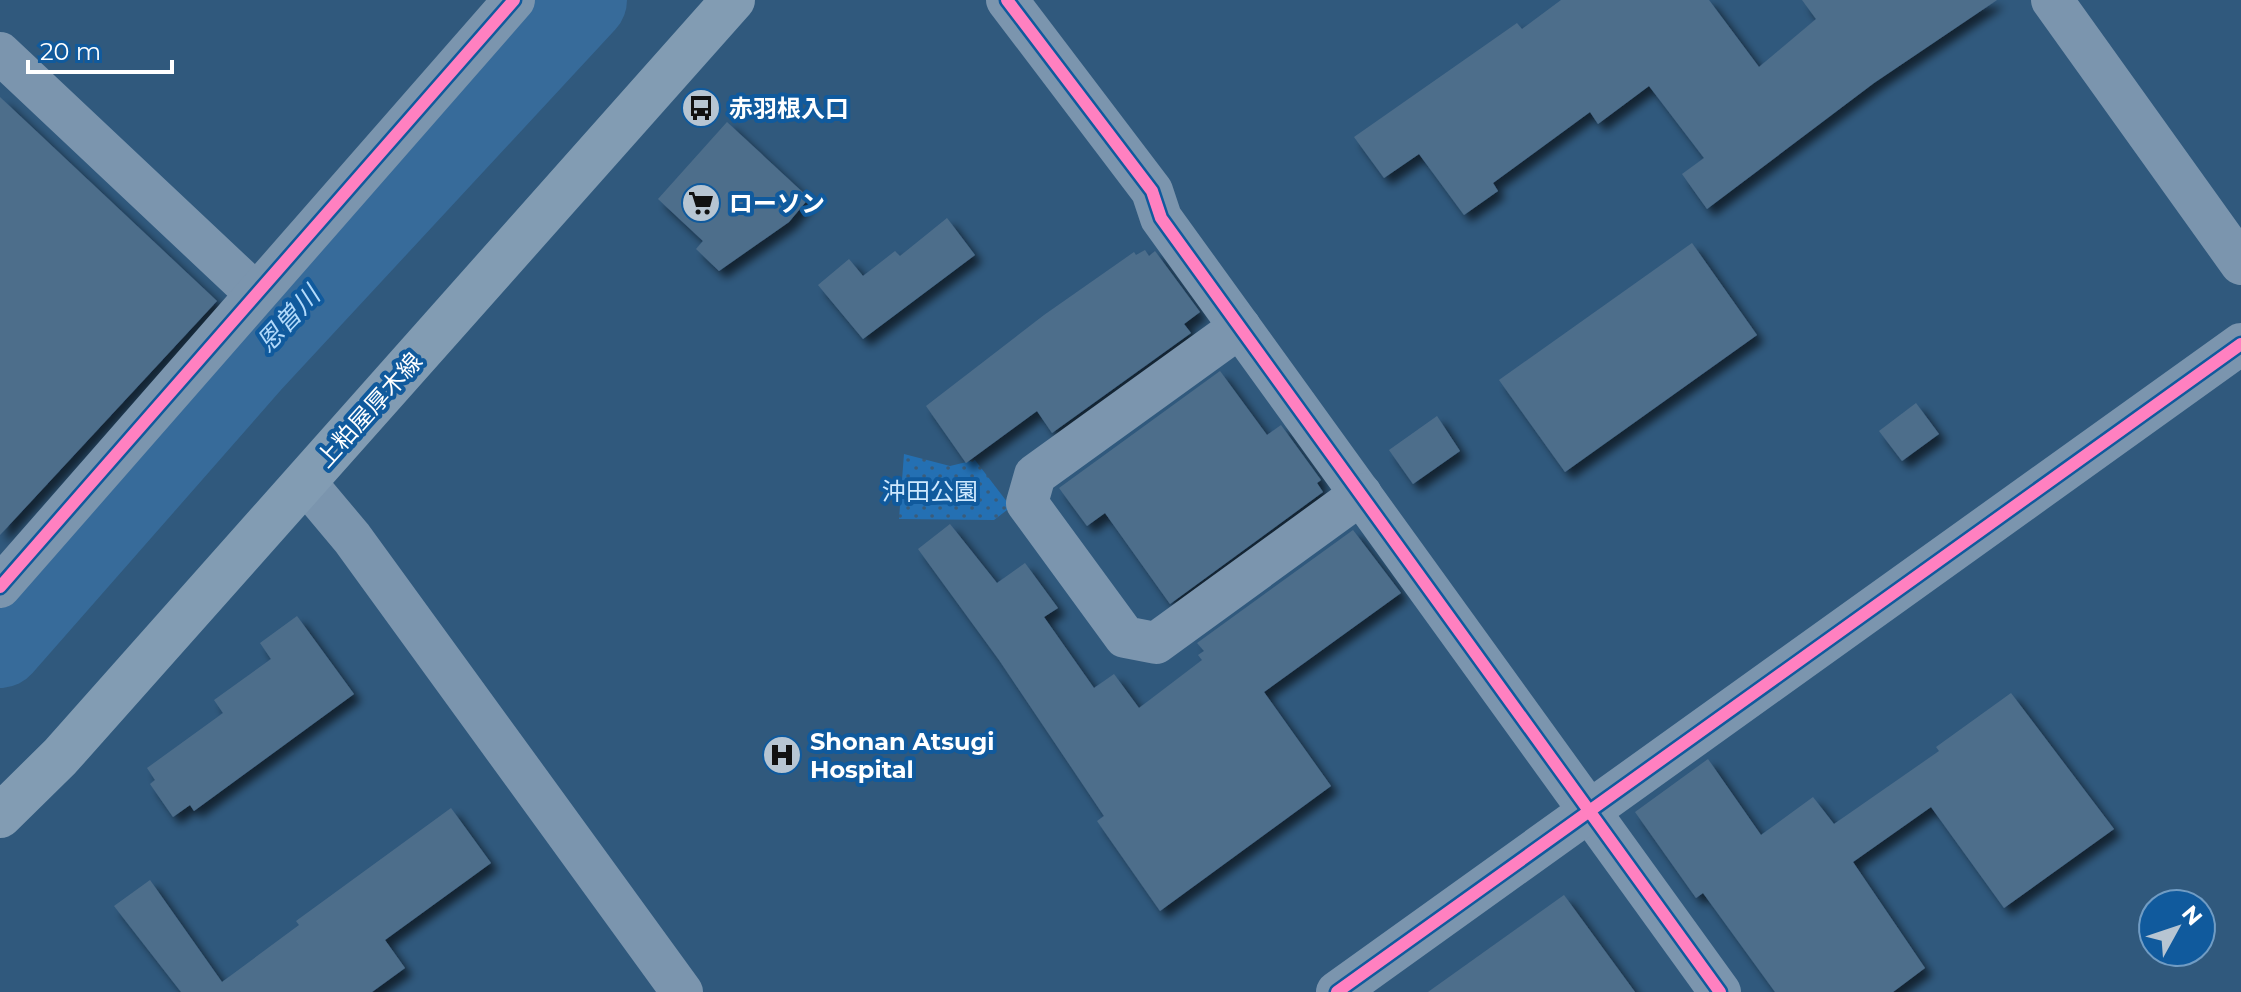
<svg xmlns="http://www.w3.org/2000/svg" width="2241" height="992" font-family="Montserrat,'Noto Sans JP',sans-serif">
	<defs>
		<pattern id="park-dots" width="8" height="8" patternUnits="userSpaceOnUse" patternTransform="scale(2)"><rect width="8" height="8" fill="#2470b3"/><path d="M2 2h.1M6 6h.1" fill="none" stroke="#3a5c7a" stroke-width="1.8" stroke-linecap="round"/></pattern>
		<filter id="shadow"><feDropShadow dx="7" dy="7" stdDeviation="4" flood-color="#0009"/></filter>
	</defs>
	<rect width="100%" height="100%" fill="#30597d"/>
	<!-- park -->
	<path fill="url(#park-dots)" d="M904 454 950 466 975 460 1011 507 994 520 899 519Z"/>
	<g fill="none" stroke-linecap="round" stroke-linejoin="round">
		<!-- river -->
		<path stroke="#376b9a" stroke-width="86" d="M0 645 251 359 584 0"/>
	</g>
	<!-- building -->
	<g fill="#4e6e8b" filter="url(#shadow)">
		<path d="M1561 0H1709L1759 67 1816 19 1802 0H1997L1874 83 1707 209 1682 174 1704 158 1649 86 1598 124 1590 112 1493 183 1498 191 1464 215 1419 154 1384 178 1354 137 1517 23 1522 29Z"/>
		<path d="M0 97 217 301 0 535Z"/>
		<path d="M727 122 809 198 789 222 719 271 696 249 703 241 658 199Z"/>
		<path d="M947 218 975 255 863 339 818 285 849 259 863 276 895 251 900 256Z"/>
		<path d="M1692 243 1757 335 1565 472 1499 380Z"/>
		<path d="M1145 250 1149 256 1155 251 1200 312 1184 324 1191 333 1052 433 1037 411 966 463 926 406 1044 315 1134 252 1136 255Z"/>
		<path d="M1220 371 1267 435 1281 425 1321 480 1317 483 1323 492 1170 604 1105 513 1087 526 1059 488Z"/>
		<path d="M1916 403 1939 434 1902 461 1879 431Z"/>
		<path d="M1437 416 1460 451 1413 484 1389 450Z"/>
		<path d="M950 524 997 583 1025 563 1058 608 1044 617 1094 688 1114 674 1139 708 1202 660 1198 655 1204 651 1197 643 1353 530 1401 593 1264 692 1331 786 1160 911 1097 821 1104 816 999 660 918 549Z"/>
		<path d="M297 616 354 694 194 811 190 805 173 817 150 784 155 780 147 768 223 713 214 700 271 659 260 643Z"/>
		<path d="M2011 693 2114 829 2004 908 1931 807 1853 862 1925 968 1893 992H1775L1703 893 1696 898 1635 812 1708 759 1761 835 1813 797 1834 824 1939 751 1936 747Z"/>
		<path d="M451 808 491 863 385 940 405 968 372 992H181L114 906 150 880 222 982 299 925 296 921Z"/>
		<path d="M1564 895 1635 992H1428Z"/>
	</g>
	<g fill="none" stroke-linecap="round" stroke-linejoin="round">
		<!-- minor -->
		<g stroke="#7b95ae" stroke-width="42">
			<path d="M1007 0 1152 191 1161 218 1720 992"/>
			<path d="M2052 0 2241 264"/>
			<path d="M0 53 255 293"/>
			<path d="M1240 327 1035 475 1027 503 1125 637 1156 643 1361 494"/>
			<path d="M305 482 352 538 682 992"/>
			<path d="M0 587 514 0"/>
			<path d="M1337 992 2241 344"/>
		</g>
		<!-- secondary -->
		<path stroke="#829cb3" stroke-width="44" d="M0 816 60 757 733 0"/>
		<!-- cycleway casing -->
		<g stroke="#105a9d" stroke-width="17">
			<g id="cycleway">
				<path d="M1007 0 1152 191 1161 218 1720 992"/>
				<path d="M0 587 514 0"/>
				<path d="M1337 992 2241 344"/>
			</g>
		</g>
		<!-- cycleway -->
		<use href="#cycleway" stroke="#ff80c0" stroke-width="12"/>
	</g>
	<!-- icons -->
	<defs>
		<g id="bus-disc" transform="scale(2)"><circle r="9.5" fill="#b7c5d2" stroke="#105a9d"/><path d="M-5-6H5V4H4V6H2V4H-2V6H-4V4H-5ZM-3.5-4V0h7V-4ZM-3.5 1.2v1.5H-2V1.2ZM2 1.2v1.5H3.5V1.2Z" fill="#111"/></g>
		<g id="supermarket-disc" transform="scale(2)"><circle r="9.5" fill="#b7c5d2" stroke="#105a9d"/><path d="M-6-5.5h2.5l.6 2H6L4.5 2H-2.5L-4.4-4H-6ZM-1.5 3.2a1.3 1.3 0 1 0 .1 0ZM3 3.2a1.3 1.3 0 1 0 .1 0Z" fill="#111"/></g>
		<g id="hospital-disc" transform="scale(2)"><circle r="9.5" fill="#b7c5d2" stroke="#105a9d"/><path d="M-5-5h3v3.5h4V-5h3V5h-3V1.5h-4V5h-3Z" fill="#111"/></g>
	</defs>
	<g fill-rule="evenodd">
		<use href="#bus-disc" x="701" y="108"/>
		<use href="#supermarket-disc" x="701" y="203"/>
		<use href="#hospital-disc" x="782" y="755"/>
	</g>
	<g text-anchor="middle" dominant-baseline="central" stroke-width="8" stroke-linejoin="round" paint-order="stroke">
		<!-- poi labels -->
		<g font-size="24" font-weight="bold" fill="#fff" stroke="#105a9d" text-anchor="start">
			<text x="729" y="108">赤羽根入口</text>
			<text x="729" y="203">ローソン</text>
			<text x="810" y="741">Shonan Atsugi<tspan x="810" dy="28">Hospital</tspan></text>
		</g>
		<!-- street labels -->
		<g font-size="24" fill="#fff" stroke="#105a9d">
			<text transform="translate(369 410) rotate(-48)">上粕屋厚木線</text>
		</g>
		<!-- park labels -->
		<g font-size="24" fill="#cee8fe" stroke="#105a9d">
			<text x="930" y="491">沖田公園</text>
		</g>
		<!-- water labels -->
		<g font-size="26" font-style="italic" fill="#b2dafb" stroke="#105a9d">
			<text transform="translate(288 319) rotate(-47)">恩曽川</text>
		</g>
	</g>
	<!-- north arrow -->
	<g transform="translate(2177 928) rotate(50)"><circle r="38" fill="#105a9d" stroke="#709cc4" stroke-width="2"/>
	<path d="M0-6L14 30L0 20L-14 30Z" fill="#b7c5d2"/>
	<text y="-12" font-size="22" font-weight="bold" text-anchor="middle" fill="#ffffff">N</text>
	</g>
	<!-- scale -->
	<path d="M28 60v12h144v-12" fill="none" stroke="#ffffff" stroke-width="4"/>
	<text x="40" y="60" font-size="24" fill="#ffffff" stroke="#105a9d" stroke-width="6" paint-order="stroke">20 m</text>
</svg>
